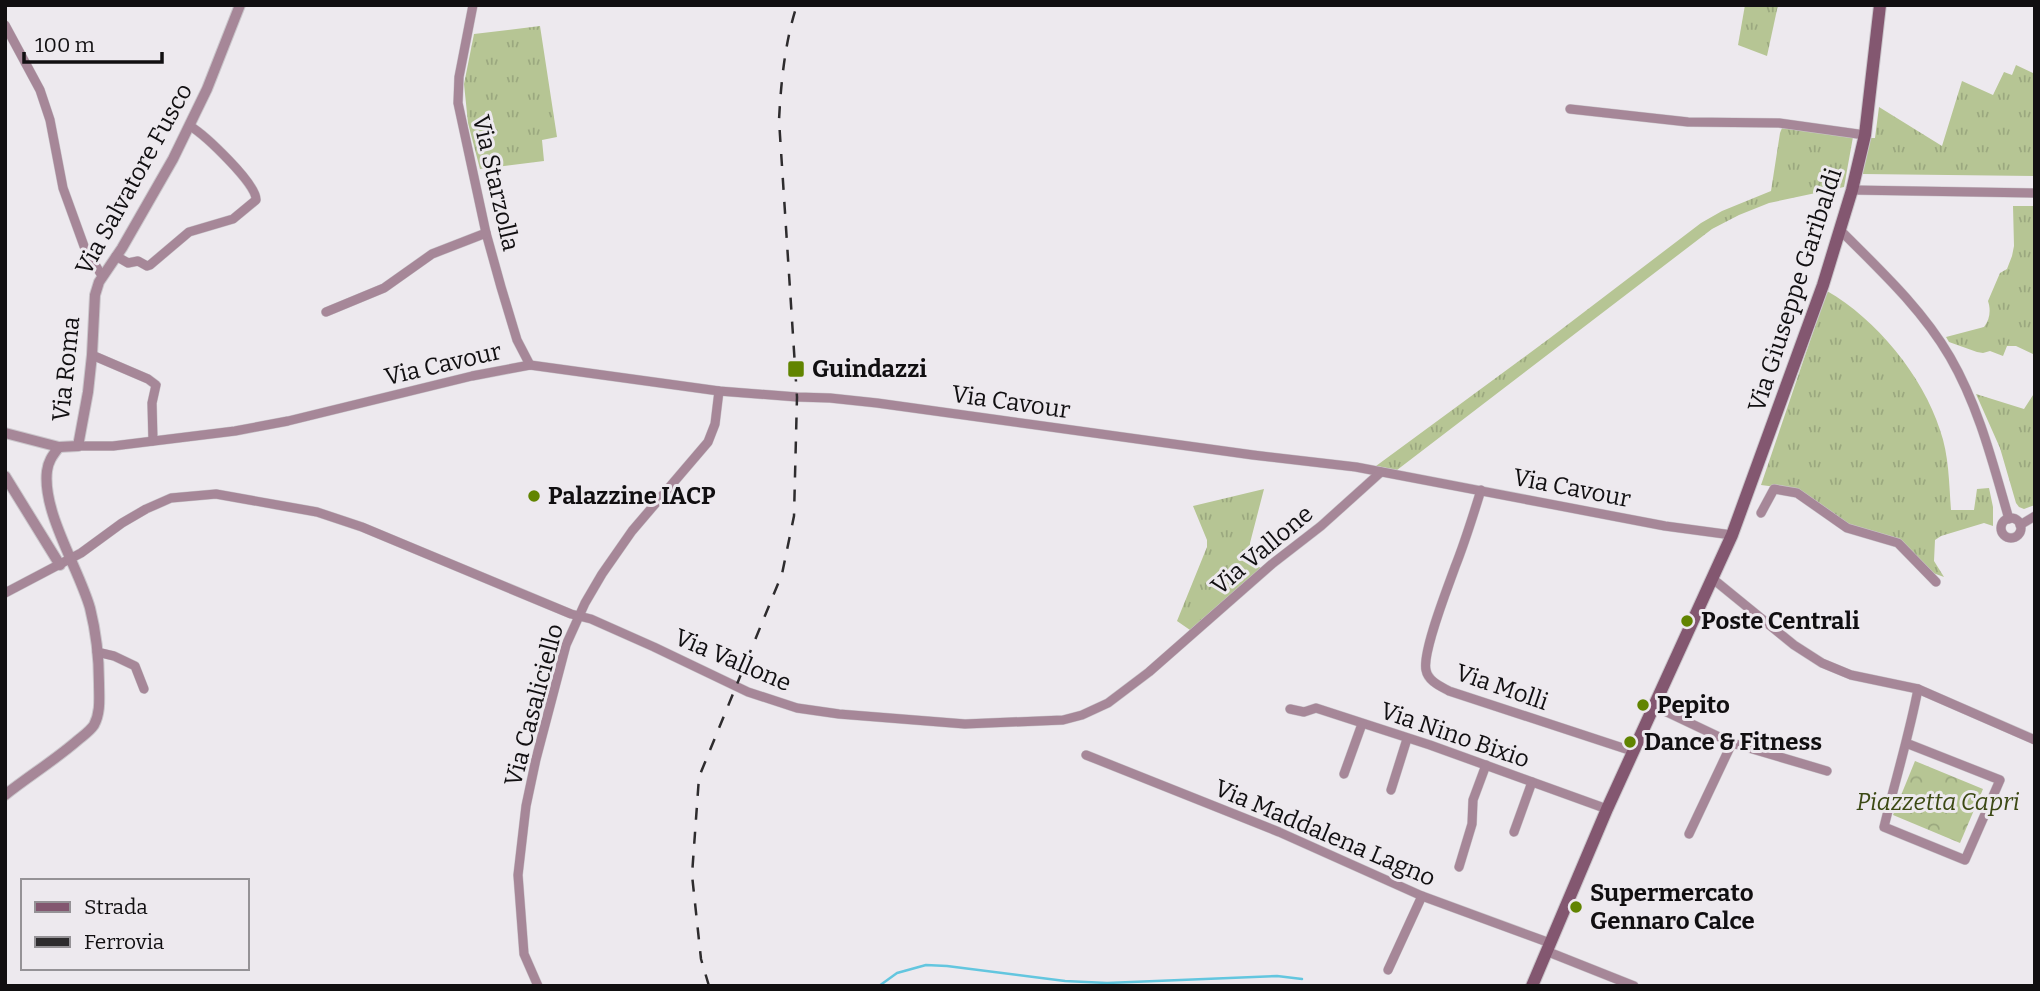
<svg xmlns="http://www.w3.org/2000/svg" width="2040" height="991" font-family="Bitter,serif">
	<defs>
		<pattern id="grass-tufts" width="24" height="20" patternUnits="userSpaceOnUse" patternTransform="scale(1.75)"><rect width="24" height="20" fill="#b6c594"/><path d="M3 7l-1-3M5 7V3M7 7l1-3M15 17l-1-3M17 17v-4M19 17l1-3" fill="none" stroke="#9ba87f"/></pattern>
		<pattern id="park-crowns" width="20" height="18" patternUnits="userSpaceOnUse" patternTransform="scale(1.75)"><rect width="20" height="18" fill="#b6c594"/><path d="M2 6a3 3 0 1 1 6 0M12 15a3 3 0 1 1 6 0" fill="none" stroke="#9ba87f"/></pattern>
	</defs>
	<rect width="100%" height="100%" fill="#ede9ee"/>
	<!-- grass -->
	<g fill="url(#grass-tufts)">
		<path d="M1745 5H1778L1767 56 1738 45Z"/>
		<path d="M540 26 557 137 542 140 544 161 480 169 468 123 464 84 474 34Z"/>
		<path d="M2016 65 2035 74V176L1862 174 1870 138H1875L1879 107 1942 146 1962 81 1993 95 2004 72 2012 75Z"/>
		<path d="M1782 128 1853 137 1844 187 1769 203 1739 215 1712 229 1397 470 1376 466 1550 338 1701 223 1722 211 1771 191 1780 133Z"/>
		<path d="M2013 206H2035V355L2016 346H2007L2003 356 1990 351 1983 353 1977 352 1949 342 1946 337 1984 327C1990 319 1991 310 1988 301L2000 273 2007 269 2012 256 2014 246Z"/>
		<path d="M1827 291C1876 319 1923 376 1940 430 1949 455 1949 483 1951 510H1974L1977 489 1989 488 1993 507V526L1984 523 1941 536 1935 540 1934 561 1944 577 1933 573 1902 542 1844 523 1798 490 1761 485Z"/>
		<path d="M2035 392V505L2024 509 2019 507 2016 503 2000 448 1976 394 2024 409Z"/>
		<path d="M1264 489 1250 543 1251 563 1261 568 1190 630 1177 621 1207 547V540L1193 506Z"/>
	</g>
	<!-- park -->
	<path fill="url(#park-crowns)" d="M1915 761 1983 789 1960 843 1893 815Z"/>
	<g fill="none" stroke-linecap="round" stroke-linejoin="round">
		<!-- stream -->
		<path stroke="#63c6df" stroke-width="2.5" d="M879 986 897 973 926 965 947 966 1065 981 1107 983 1277 976 1302 979"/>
		<!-- minor casing -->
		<g stroke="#cac6cb" stroke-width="10">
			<g id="minor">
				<path d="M473 5 459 77 458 103 486 233 501 287 517 340 530 365"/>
				<path d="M5 25 40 90 50 120 63 188 84 246 102 276"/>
				<path d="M1570 109 1688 122 1779 123 1865 135"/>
				<path d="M1852 190 2035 193"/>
				<path d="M1841 231C1880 270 1922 309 1950 357 1979 407 1993 464 2009 519"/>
				<path d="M116 256 128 263 138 261 147 266 150 265 189 232 233 219 256 200C257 184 205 135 190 126"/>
				<path d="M326 312 384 288 432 254 486 233"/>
				<path d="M92 355 148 379 156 385 152 403 153 441"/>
				<path d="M78 446H113L235 431 288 421 472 376 530 365 719 391 797 397 830 398 877 403 1253 455 1356 467 1665 526 1732 535"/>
				<path d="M1481 490C1473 516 1465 542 1455 567 1448 587 1422 652 1426 670 1428 681 1440 686 1449 691L1632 751"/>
				<path d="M1761 513 1774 489 1797 493 1847 528 1898 543 1936 582"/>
				<circle cx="2011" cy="528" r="10"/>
				<path d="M2020 525 2035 516"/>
				<path d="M1713 579 1794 645 1822 663 1851 675 1918 689 2035 740"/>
				<path d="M5 593 81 553 122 523 146 509 171 498 216 494 317 512 362 527 571 614 591 619 654 647 748 692 797 708 839 714 965 724 1063 720 1082 715 1108 703 1149 672 1272 564 1321 526 1381 472"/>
				<path d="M97 652 114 656 135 666 144 689"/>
				<path d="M1654 706 1732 743 1827 771"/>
				<path d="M1290 709 1304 712 1316 708 1430 745 1607 809"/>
				<path d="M1906 743 2000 780 1965 860 1884 827C1895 781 1909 736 1918 689"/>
				<path d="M1086 755 1279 832 1422 896 1550 943"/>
				<path d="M1344 774 1362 724"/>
				<path d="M1391 790 1407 739"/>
				<path d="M1514 832 1532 782"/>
				<path d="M1689 834 1732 743"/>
				<path d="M1459 867 1472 824 1473 800 1486 765"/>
				<path d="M1546 951 1634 986"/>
				<path d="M1388 970 1422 896"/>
				<path d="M538 986 524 954 518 875 526 806 536 759 566 645 585 603 602 574 632 531 708 442 715 424 719 391"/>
			</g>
		</g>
		<!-- tertiary casing -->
		<g stroke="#cac6cb" stroke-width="12">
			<g id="tertiary">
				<path d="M5 433 59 447 78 446 88 392 92 355 95 295 99 282 122 248 173 159 207 89 240 5"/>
				<path d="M5 476 60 565"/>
				<path d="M5 795C29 776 55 760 78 740 84 735 90 731 94 725 101 712 99 697 99 683 99 659 96 632 90 608 79 569 42 512 47 471 48 461 53 455 59 447"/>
			</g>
		</g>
		<!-- secondary casing -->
		<g stroke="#cac6cb" stroke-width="14">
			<path id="secondary" d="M1532 986 1607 809 1732 535 1823 285 1852 190 1865 135 1880 5"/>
		</g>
		<!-- minor -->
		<use href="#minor" stroke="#a68798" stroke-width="9"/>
		<!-- tertiary -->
		<use href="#tertiary" stroke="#a68798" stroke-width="10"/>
		<!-- secondary -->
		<use href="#secondary" stroke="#835770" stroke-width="12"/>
		<!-- rail -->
		<path stroke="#2e2c2e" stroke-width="2.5" stroke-dasharray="12 12" stroke-linecap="butt" d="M709 986 701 959 692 875 699 777 782 574 794 516 797 397 779 120C781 82 785 41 797 5"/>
	</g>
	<!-- markers -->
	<g fill="#618400" stroke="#ede9ee" stroke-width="2.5">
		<rect x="787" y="360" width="18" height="18" rx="3.5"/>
		<circle cx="534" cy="496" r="7"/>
		<circle cx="1687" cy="621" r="7"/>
		<circle cx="1643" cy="705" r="7"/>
		<circle cx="1630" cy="742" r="7"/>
		<circle cx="1576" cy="907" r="7"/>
	</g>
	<g text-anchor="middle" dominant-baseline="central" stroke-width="6" stroke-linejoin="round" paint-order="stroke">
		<!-- street labels -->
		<g font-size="24" fill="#110f11" stroke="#ede9ee">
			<text transform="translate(134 179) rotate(-61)">Via Salvatore Fusco</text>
			<text transform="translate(496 183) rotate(77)">Via Starzolla</text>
			<text transform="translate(1795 290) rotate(-72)">Via Giuseppe Garibaldi</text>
			<text transform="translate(443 364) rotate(-13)">Via Cavour</text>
			<text transform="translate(66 369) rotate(-84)">Via Roma</text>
			<text transform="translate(1011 402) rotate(8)">Via Cavour</text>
			<text transform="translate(1572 488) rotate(11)">Via Cavour</text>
			<text transform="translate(1262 550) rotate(-40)">Via Vallone</text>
			<text transform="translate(733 660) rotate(23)">Via Vallone</text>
			<text transform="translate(1502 687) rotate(19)">Via Molli</text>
			<text transform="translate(534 705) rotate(-75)">Via Casaliciello</text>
			<text transform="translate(1455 735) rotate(19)">Via Nino Bixio</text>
			<text transform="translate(1325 833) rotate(23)">Via Maddalena Lagno</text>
		</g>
		<!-- poi labels -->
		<g font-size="24" font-weight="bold" fill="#110f11" stroke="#ede9ee" text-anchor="start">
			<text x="812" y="369">Guindazzi</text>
			<text x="548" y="496">Palazzine IACP</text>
			<text x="1701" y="621">Poste Centrali</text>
			<text x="1657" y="705">Pepito</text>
			<text x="1644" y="742">Dance &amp; Fitness</text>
			<text x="1590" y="893">Supermercato<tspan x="1590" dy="28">Gennaro Calce</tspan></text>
		</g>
		<!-- park labels -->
		<g font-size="24" font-style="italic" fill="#3c4914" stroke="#ede9ee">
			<text x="1938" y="802">Piazzetta Capri</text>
		</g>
	</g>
	<!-- border -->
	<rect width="2040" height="991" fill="none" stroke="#110f11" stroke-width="14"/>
	<!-- legend -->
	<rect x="21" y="879" width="228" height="91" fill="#ede9ee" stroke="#959296" stroke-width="2"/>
	<rect x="35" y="902" width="35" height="10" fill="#835770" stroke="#959296" stroke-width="2"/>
	<text x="84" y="914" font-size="21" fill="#110f11">Strada</text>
	<rect x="35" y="937" width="35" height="10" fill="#2e2c2e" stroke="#959296" stroke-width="2"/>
	<text x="84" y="949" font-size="21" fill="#110f11">Ferrovia</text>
	<!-- scale -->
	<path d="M24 52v10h138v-10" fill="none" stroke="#110f11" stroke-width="3.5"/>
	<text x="35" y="52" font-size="21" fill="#110f11" stroke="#ede9ee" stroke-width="5" paint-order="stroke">100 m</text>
</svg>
